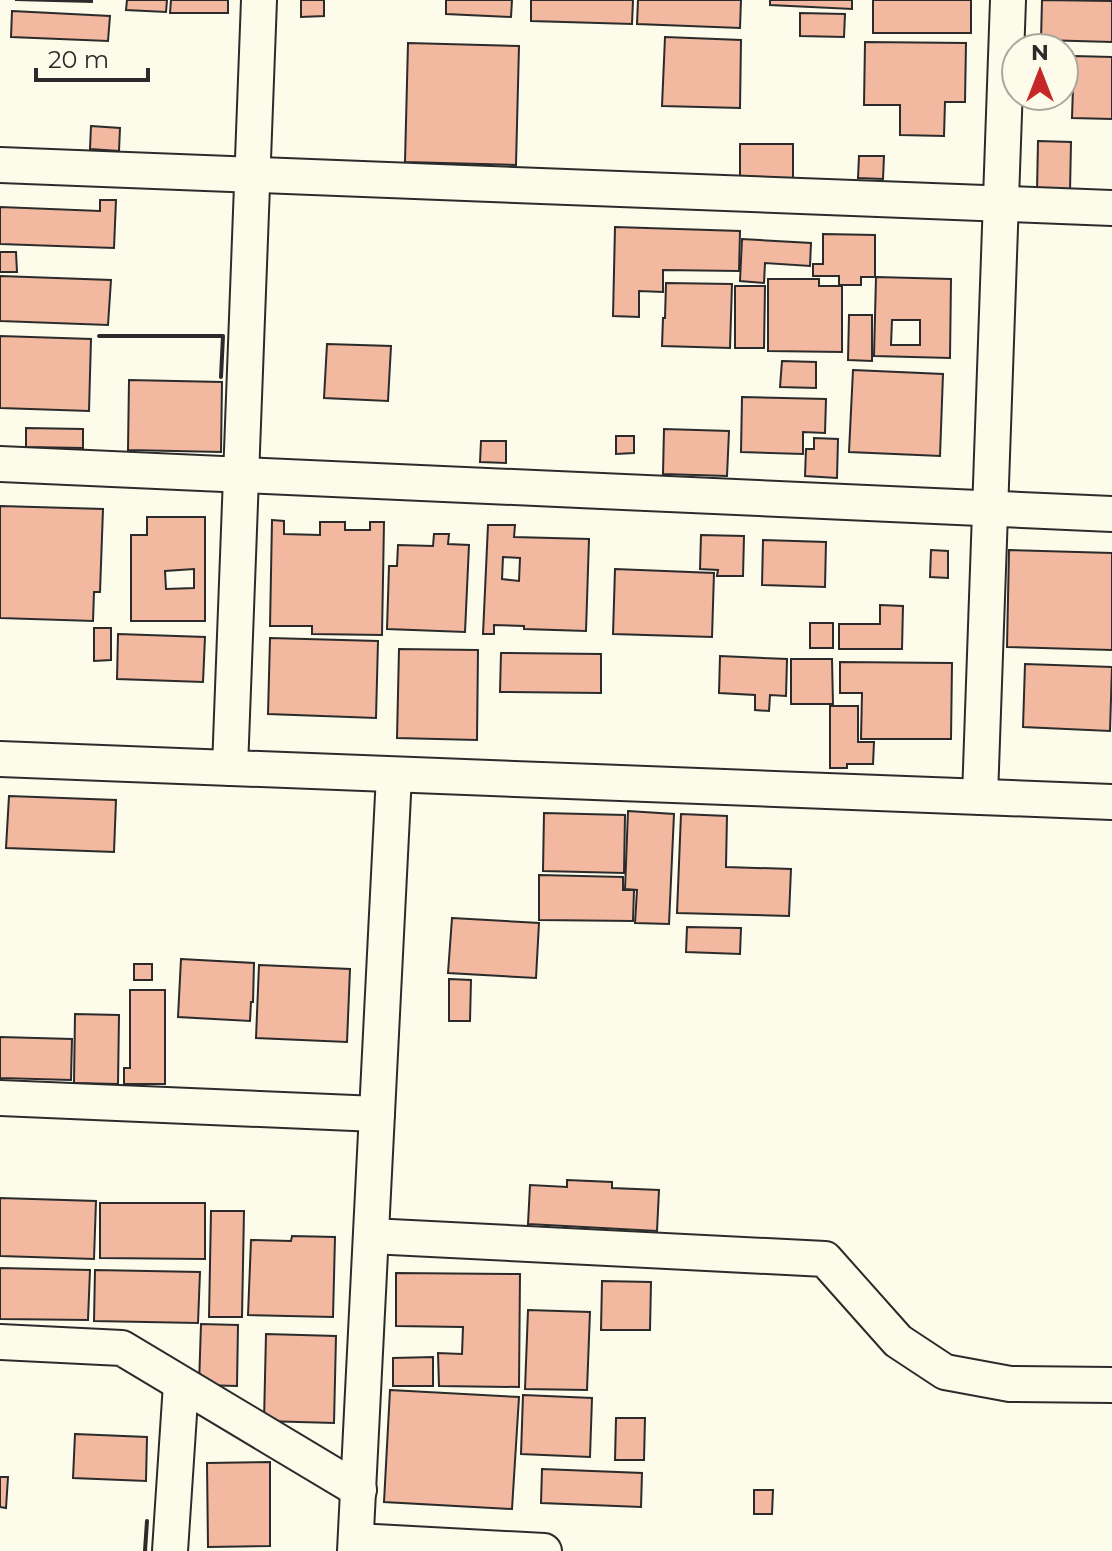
<svg xmlns="http://www.w3.org/2000/svg" width="1112" height="1551" font-family="Montserrat,sans-serif">
	<rect width="100%" height="100%" fill="#fdfbea"/>
	<!-- building -->
	<g fill="#f2b8a0" stroke="#2b2b2b" stroke-width="2" fill-rule="evenodd">
		<path d="M15 0H92V2Z"/>
		<path d="M127 0H167L166 12 126 10Z"/>
		<path d="M171 0H228V13H170Z"/>
		<path d="M301 0H324V16L301 17Z"/>
		<path d="M446 0H512L511 17 446 14Z"/>
		<path d="M531 0H633L632 24 531 21Z"/>
		<path d="M638 0H741L740 28 637 24Z"/>
		<path d="M770 0H852V9L770 5Z"/>
		<rect x="873" y="0" width="98" height="33"/>
		<path d="M1042 0 1112 1V42L1041 40Z"/>
		<path d="M12 11 110 16 108 41 11 37Z"/>
		<path d="M800 13 845 14 844 37 800 36Z"/>
		<path d="M665 37 741 40 740 108 662 106Z"/>
		<path d="M865 42 966 43 965 102H945L944 136 900 135V105H864Z"/>
		<path d="M408 43 519 46 516 165 405 162Z"/>
		<path d="M1064 52H1067L1066 92H1064Z"/>
		<path d="M1074 56 1112 57V119L1072 118Z"/>
		<path d="M91 126 120 128 119 151 90 149Z"/>
		<path d="M1038 141 1071 142 1070 192 1037 191Z"/>
		<rect x="740" y="144" width="53" height="37"/>
		<path d="M859 156H884L883 179 858 178Z"/>
		<path d="M100 200H116L114 248 0 244V207L100 211Z"/>
		<path d="M615 227 740 231 739 271 663 270V292L639 291V317L613 316Z"/>
		<path d="M823 234 875 235V277H861V285H839V276H813V264H823Z"/>
		<path d="M742 239 811 243 810 266 765 263 764 283 740 281Z"/>
		<path d="M0 252H16L17 272H0Z"/>
		<path d="M0 276 111 280 108 325 0 321Z"/>
		<path d="M876 277 951 279 950 358 874 356ZM892 320H920V345H891Z"/>
		<path d="M768 279H819V286H842V352L768 351Z"/>
		<path d="M666 283 732 284 730 348 662 346 663 318H665Z"/>
		<path d="M735 286H765L764 348H735Z"/>
		<path d="M849 315H872V361L848 360Z"/>
		<path d="M0 336 91 339 89 411 0 408Z"/>
		<path d="M327 344 391 346 388 401 324 398Z"/>
		<path d="M782 361 816 362V388L780 387Z"/>
		<path d="M853 370 943 374 940 456 849 452Z"/>
		<path d="M129 380 222 382 221 452 128 450Z"/>
		<path d="M742 397 826 399 825 433 803 432V454L741 452Z"/>
		<path d="M26 428 83 429V448L26 447Z"/>
		<path d="M664 429 729 431 727 476 663 474Z"/>
		<path d="M616 436H634V453L616 454Z"/>
		<path d="M814 438 838 439 837 478 805 476 806 449H814Z"/>
		<path d="M481 441H506V463L480 462Z"/>
		<path d="M0 506 103 509 100 592H94L93 621 0 618Z"/>
		<path d="M147 517H205V621H131V535H147ZM194 569V588L166 589 165 571Z"/>
		<path d="M272 520 284 521V534L320 535V522H345V530H370V522H384L382 635 312 634V626H270Z"/>
		<path d="M488 525H515L514 537 589 539 586 631 524 629V626L494 625V634H483ZM503 557 520 558 519 581 502 579Z"/>
		<path d="M434 534H449L448 544 469 545 465 632 387 629 389 566H397L398 545 433 546Z"/>
		<path d="M701 535 744 536 743 576H717L718 570 700 569Z"/>
		<path d="M763 540 826 542 825 587 762 585Z"/>
		<path d="M931 550 948 551V578L930 577Z"/>
		<path d="M1009 550 1112 553V650L1007 647Z"/>
		<path d="M615 569 714 573 712 637 613 634Z"/>
		<path d="M880 605 903 606 902 649H839V624H880Z"/>
		<rect x="810" y="623" width="23" height="25"/>
		<path d="M94 628H111V660L94 661Z"/>
		<path d="M118 634 205 637 203 682 117 679Z"/>
		<path d="M270 638 378 641 376 718 268 714Z"/>
		<path d="M399 649 478 650 477 740 397 738Z"/>
		<path d="M501 653 601 654V693L500 692Z"/>
		<path d="M720 656 787 659 786 696 770 695 769 711 755 710V695L719 693Z"/>
		<path d="M791 659H832L833 704H791Z"/>
		<path d="M840 662 952 663 951 739H861L862 693H840Z"/>
		<path d="M1025 664 1112 667 1110 731 1023 727Z"/>
		<path d="M830 706H858V742H874L873 764H847V768H830Z"/>
		<path d="M9 796 116 800 114 852 6 848Z"/>
		<path d="M628 811 674 814 669 924 635 923 637 890 625 889Z"/>
		<path d="M544 813 625 815 624 873 543 871Z"/>
		<path d="M681 814 727 816 726 867 791 869 789 916 677 913Z"/>
		<path d="M539 875 623 877V890H634L633 921 539 920Z"/>
		<path d="M452 918 539 923 536 978 448 973Z"/>
		<path d="M687 927 741 928 740 954 686 952Z"/>
		<path d="M181 959 254 963 253 1002H251L250 1021 178 1017Z"/>
		<rect x="134" y="964" width="18" height="16"/>
		<path d="M259 965 350 969 347 1042 256 1038Z"/>
		<path d="M449 979 471 980 470 1021H449Z"/>
		<path d="M130 990H165V1084H124V1068H130Z"/>
		<path d="M75 1014 119 1015 118 1084 74 1083Z"/>
		<path d="M0 1037 72 1039 71 1080 0 1078Z"/>
		<path d="M567 1180 612 1182V1188L659 1190 657 1231 528 1224 530 1185 567 1187Z"/>
		<path d="M0 1198 96 1201 94 1259 0 1256Z"/>
		<path d="M100 1203H205V1259L100 1258Z"/>
		<path d="M211 1211H244L242 1317H209Z"/>
		<path d="M292 1236 335 1237 333 1317 248 1315 251 1240 291 1241Z"/>
		<path d="M0 1268 90 1270 88 1320 0 1319Z"/>
		<path d="M95 1270 200 1272 198 1323 94 1321Z"/>
		<path d="M396 1273 520 1274 519 1387 439 1386 438 1353 462 1354 463 1327 396 1326Z"/>
		<path d="M602 1281 651 1282 650 1330H601Z"/>
		<path d="M528 1310 590 1312 587 1390 525 1389Z"/>
		<path d="M201 1324 238 1325 237 1386 199 1385Z"/>
		<path d="M266 1334 336 1336 334 1423 264 1421Z"/>
		<path d="M433 1357V1386H393V1358Z"/>
		<path d="M390 1390 519 1397 512 1509 384 1502Z"/>
		<path d="M523 1395 592 1398 590 1457 521 1454Z"/>
		<path d="M616 1418H645L644 1460H615Z"/>
		<path d="M75 1434 147 1437 146 1481 73 1478Z"/>
		<path d="M270 1462V1546L208 1547 207 1463Z"/>
		<path d="M542 1469 642 1473 641 1507 541 1503Z"/>
		<path d="M0 1477H8L6 1508 0 1507Z"/>
		<path d="M754 1490H773L772 1514H754Z"/>
	</g>
	<g fill="none" stroke-linecap="round" stroke-linejoin="round">
		<!-- minor casing -->
		<g stroke="#2b2b2b" stroke-width="38">
			<g id="minor">
				<path d="M0 165 1112 208"/>
				<path d="M0 464 1112 514"/>
				<path d="M0 759 1112 802"/>
				<path d="M230 768 259 0"/>
				<path d="M980 797 1008 0"/>
				<path d="M0 1098 377 1114"/>
				<path d="M371 1236 825 1259 898 1341 945 1372 1010 1384 1112 1385"/>
				<path d="M0 1342 122 1348 359 1490"/>
				<path d="M356 1541 544 1551"/>
				<path d="M170 1551 181 1384"/>
				<path d="M355 1551 394 775"/>
			</g>
		</g>
		<!-- minor -->
		<use href="#minor" stroke="#fdfbea" stroke-width="34"/>
		<!-- wall -->
		<g stroke="#2b2b2b" stroke-width="4">
			<path d="M99 336H223L221 377"/>
			<path d="M145 1551 147 1521"/>
		</g>
	</g>
	<!-- north arrow -->
	<g transform="translate(1040 72)"><circle r="38" fill="#fdfbea" stroke="#a9a89e" stroke-width="2"/>
	<path d="M0-6L14 30L0 20L-14 30Z" fill="#c62828"/>
	<text y="-12" font-size="22" font-weight="bold" text-anchor="middle" fill="#2b2b2b">N</text>
	</g>
	<!-- scale -->
	<path d="M36 68v12h112v-12" fill="none" stroke="#2b2b2b" stroke-width="4"/>
	<text x="48" y="68" font-size="24" fill="#2b2b2b" stroke="#fdfbea" stroke-width="6" paint-order="stroke">20 m</text>
</svg>
